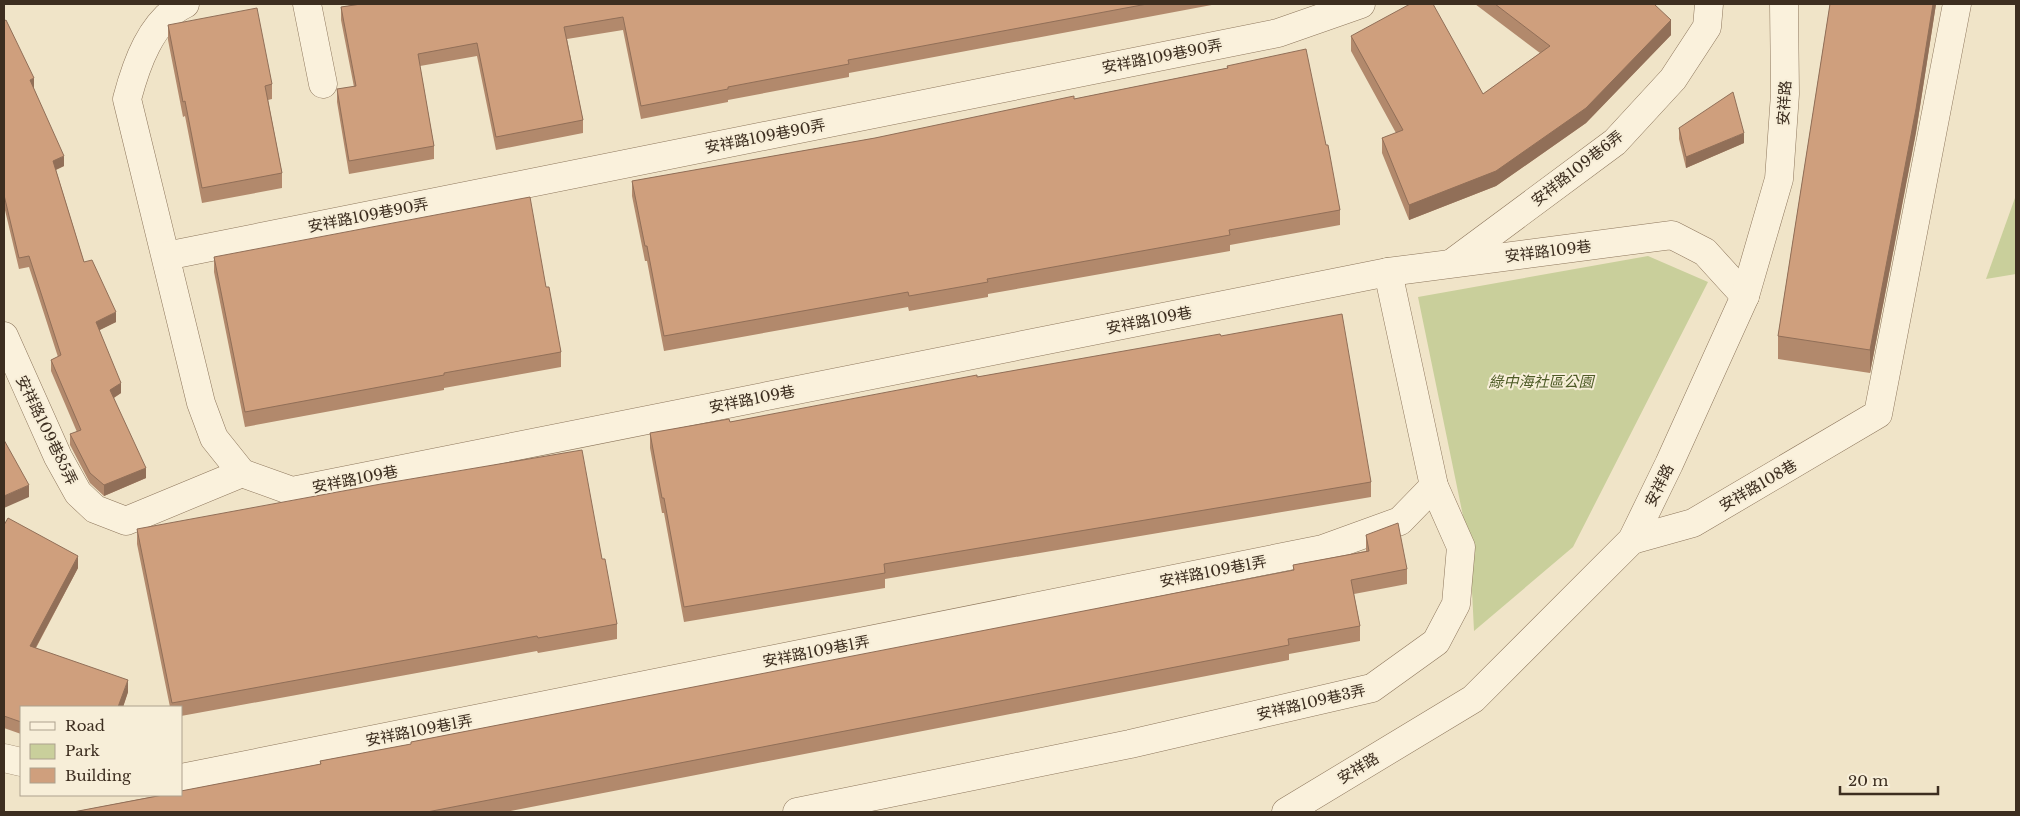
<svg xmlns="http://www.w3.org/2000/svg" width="2020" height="816" font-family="'Libre Baskerville','Noto Sans TC',serif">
	<rect width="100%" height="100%" fill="#f0e4c8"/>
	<!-- green -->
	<g fill="#c9cf9b">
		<path d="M2016 195V274L1986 279Z"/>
		<path d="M1648 256 1708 282 1573 547 1474 631 1470 550 1418 297Z"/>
	</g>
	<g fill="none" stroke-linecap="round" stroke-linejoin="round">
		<!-- minor casing -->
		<g stroke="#8d765c" stroke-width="29">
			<g id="minor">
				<path d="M185 4C151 20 136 65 127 99L201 403 214 438 242 473 292 491 1388 272 1672 235 1705 252 1745 296"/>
				<path d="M307 4 323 84"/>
				<path d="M166 256 1278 33 1361 4"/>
				<path d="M1452 263 1615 142 1673 79 1707 27 1709 4"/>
				<path d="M4 336 58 457 78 493 95 509 126 521 242 473"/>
				<path d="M1632 540 1693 523 1878 414 1957 4"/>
				<path d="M4 758 21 762"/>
				<path d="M181 778 1323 549 1400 521 1434 486"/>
				<path d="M797 812 1130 744 1372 688 1436 642 1456 604 1461 547 1434 486 1388 272"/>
				<path d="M1286 812 1473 699 1632 540 1669 464 1745 296 1779 179 1785 94 1784 4"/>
			</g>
		</g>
		<!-- minor -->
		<use href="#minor" stroke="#faf1dc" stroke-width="28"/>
	</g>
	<!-- wall -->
	<g fill="#b2896c">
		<path d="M361 4H1217L849 73V77L728 100V102L641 119 623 30 567 39 583 120V133L496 150 477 56 420 66 434 146V159L349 174 337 102V89L354 87 341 20V7Z"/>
		<path d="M1475 4H1654L1671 35 1586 123 1496 186 1409 220 1382 153V138L1396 133 1351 51V36L1483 94 1540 53Z"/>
		<path d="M1830 4H1936L1916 132 1870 373 1778 359V336Z"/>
		<path d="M4 21 34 88V89L64 166 56 170 84 262 116 322 99 330 121 393 114 398 146 478 104 496 90 483 70 445V434L77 432 51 371V360L58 357 29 267 19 269 4 206Z"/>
		<path d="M168 25 272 84V99L268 100 282 173V188L202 203 185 116 183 117 168 40Z"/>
		<path d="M1227 66 1326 145 1340 210V225L1230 245V251L988 294V297L909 311 908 307 664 351 647 261H645L632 196V181L875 138 1074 99 1227 68Z"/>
		<path d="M1679 128 1744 143 1686 168 1679 139Z"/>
		<path d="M214 257 546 287 561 352V367L444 388V390L245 427 214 272Z"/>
		<path d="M1221 336 1371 482V497L885 579V588L684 622 664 513H662L650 448V433L730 422 977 377Z"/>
		<path d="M4 525 78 568 36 648 128 692 123 707H21V734L4 728Z"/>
		<path d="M137 529 602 559 617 624V639L538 653 537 651 181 716V707H170L137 544Z"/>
		<path d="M1366 535 1407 569V584L1354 594 1360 626V641L1289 654V660L505 812H73L320 764V761L411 744V742L1293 571V565L1366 551Z"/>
	</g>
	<!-- shaded-wall -->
	<g fill="#916f58">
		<path d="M1933 4H1936L1916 132 1870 373V350Z"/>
		<path d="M1671 20V35L1586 123 1496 186 1409 220V205Z"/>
		<path d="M34 78V88L30 90V80Z"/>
		<path d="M1744 133V143L1686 168V157Z"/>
		<path d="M64 156V166L53 171V161Z"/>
		<path d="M116 312V322L96 332V322Z"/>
		<path d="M121 383V393L110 400V390Z"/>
		<path d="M146 468V478L104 496V485Z"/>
		<path d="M29 485V497L4 508V496Z"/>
		<path d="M78 556V568L30 658V646Z"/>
		<path d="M128 680V692L123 707H118Z"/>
	</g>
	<!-- building -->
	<g fill="#cf9f7d" stroke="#916f58">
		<path d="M361 4H1147L848 60 849 64 728 87V89L641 106 623 17 564 27 583 120 496 137 477 43 418 54 434 146 349 161 337 89 356 86 341 7Z"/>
		<path d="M1410 4H1433L1483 94 1550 46 1495 4H1654L1671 20 1586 108 1496 171 1409 205 1382 138 1403 130 1351 36Z"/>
		<path d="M1830 4H1933L1916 109 1870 350 1778 336Z"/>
		<path d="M257 8 272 84 265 86 282 173 202 188 185 101 183 102 168 25Z"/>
		<path d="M6 20 34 78 30 80 64 156 53 161 84 262 92 260 116 312 96 322 121 383 110 390 146 468 104 485 90 473 70 434 81 430 51 360 61 355 29 256 19 258 4 195V21Z"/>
		<path d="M1306 49 1326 145H1328L1340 210 1229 230 1230 235 987 279 988 282 909 296 908 292 664 336 647 246H645L632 181 875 138 1074 96V99L1228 68 1227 66Z"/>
		<path d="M1733 92 1744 133 1686 157 1679 128Z"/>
		<path d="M530 197 546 287H549L561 352 444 373V375L245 412 214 257Z"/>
		<path d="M1342 314 1371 482 884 564 885 573 684 607 664 498H662L650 433 729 419 730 422 977 375V377L1220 334 1221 336Z"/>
		<path d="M4 440 29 485 4 496Z"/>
		<path d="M582 450 602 559H605L617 624 538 638 537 636 172 703 137 529 381 484Z"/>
		<path d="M8 518 78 556 30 646 128 680 118 707H21V722L4 716V525Z"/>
		<path d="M1398 523 1407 569 1351 580 1360 626 1288 639 1289 645 427 812H73L163 795H181V791L321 764 320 761 411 744V742L1294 570 1293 565 1369 551 1366 535Z"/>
	</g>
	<g text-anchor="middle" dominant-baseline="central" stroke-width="4" stroke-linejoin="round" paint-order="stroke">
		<!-- street labels -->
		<g font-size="15" fill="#3d2e20" stroke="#f7eed8">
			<text transform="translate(1162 56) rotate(-11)">安祥路109巷90弄</text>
			<text transform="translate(1784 103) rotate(-87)">安祥路</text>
			<text transform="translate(765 136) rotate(-11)">安祥路109巷90弄</text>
			<text transform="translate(1577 168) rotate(-38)">安祥路109巷6弄</text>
			<text transform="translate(368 215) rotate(-11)">安祥路109巷90弄</text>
			<text transform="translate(1548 251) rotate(-7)">安祥路109巷</text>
			<text transform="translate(1149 320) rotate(-11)">安祥路109巷</text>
			<text transform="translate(752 399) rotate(-11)">安祥路109巷</text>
			<text transform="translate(47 430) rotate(64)">安祥路109巷85弄</text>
			<text transform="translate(355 479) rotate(-11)">安祥路109巷</text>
			<text transform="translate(1659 485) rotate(-64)">安祥路</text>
			<text transform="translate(1758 485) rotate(-30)">安祥路108巷</text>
			<text transform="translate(1213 571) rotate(-11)">安祥路109巷1弄</text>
			<text transform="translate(816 651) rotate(-11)">安祥路109巷1弄</text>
			<text transform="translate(1311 702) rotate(-13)">安祥路109巷3弄</text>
			<text transform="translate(419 730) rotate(-11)">安祥路109巷1弄</text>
			<text transform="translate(1358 768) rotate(-31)">安祥路</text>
		</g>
		<!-- park labels -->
		<g font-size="15" font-style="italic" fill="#4d5a26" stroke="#f7eed8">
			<text x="1541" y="381">綠中海社區公園</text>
		</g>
	</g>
	<!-- border -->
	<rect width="2020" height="816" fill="none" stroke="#3d2e20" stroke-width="10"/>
	<!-- legend -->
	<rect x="20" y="706" width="162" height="90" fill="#f7eed8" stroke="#ada18e"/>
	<rect x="30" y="722" width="25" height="8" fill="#faf1dc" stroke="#ada18e"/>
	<text x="65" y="731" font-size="15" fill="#3d2e20">Road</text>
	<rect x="30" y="744" width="25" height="15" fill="#c9cf9b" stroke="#ada18e"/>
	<text x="65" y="756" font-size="15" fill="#3d2e20">Park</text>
	<rect x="30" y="768" width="25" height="15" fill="#cf9f7d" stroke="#ada18e"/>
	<text x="65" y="781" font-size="15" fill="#3d2e20">Building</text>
	<!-- scale -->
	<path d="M1840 786v8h98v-8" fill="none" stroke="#3d2e20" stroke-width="2.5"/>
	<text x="1848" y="786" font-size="15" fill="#3d2e20" stroke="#f7eed8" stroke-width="4" paint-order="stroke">20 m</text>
</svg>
